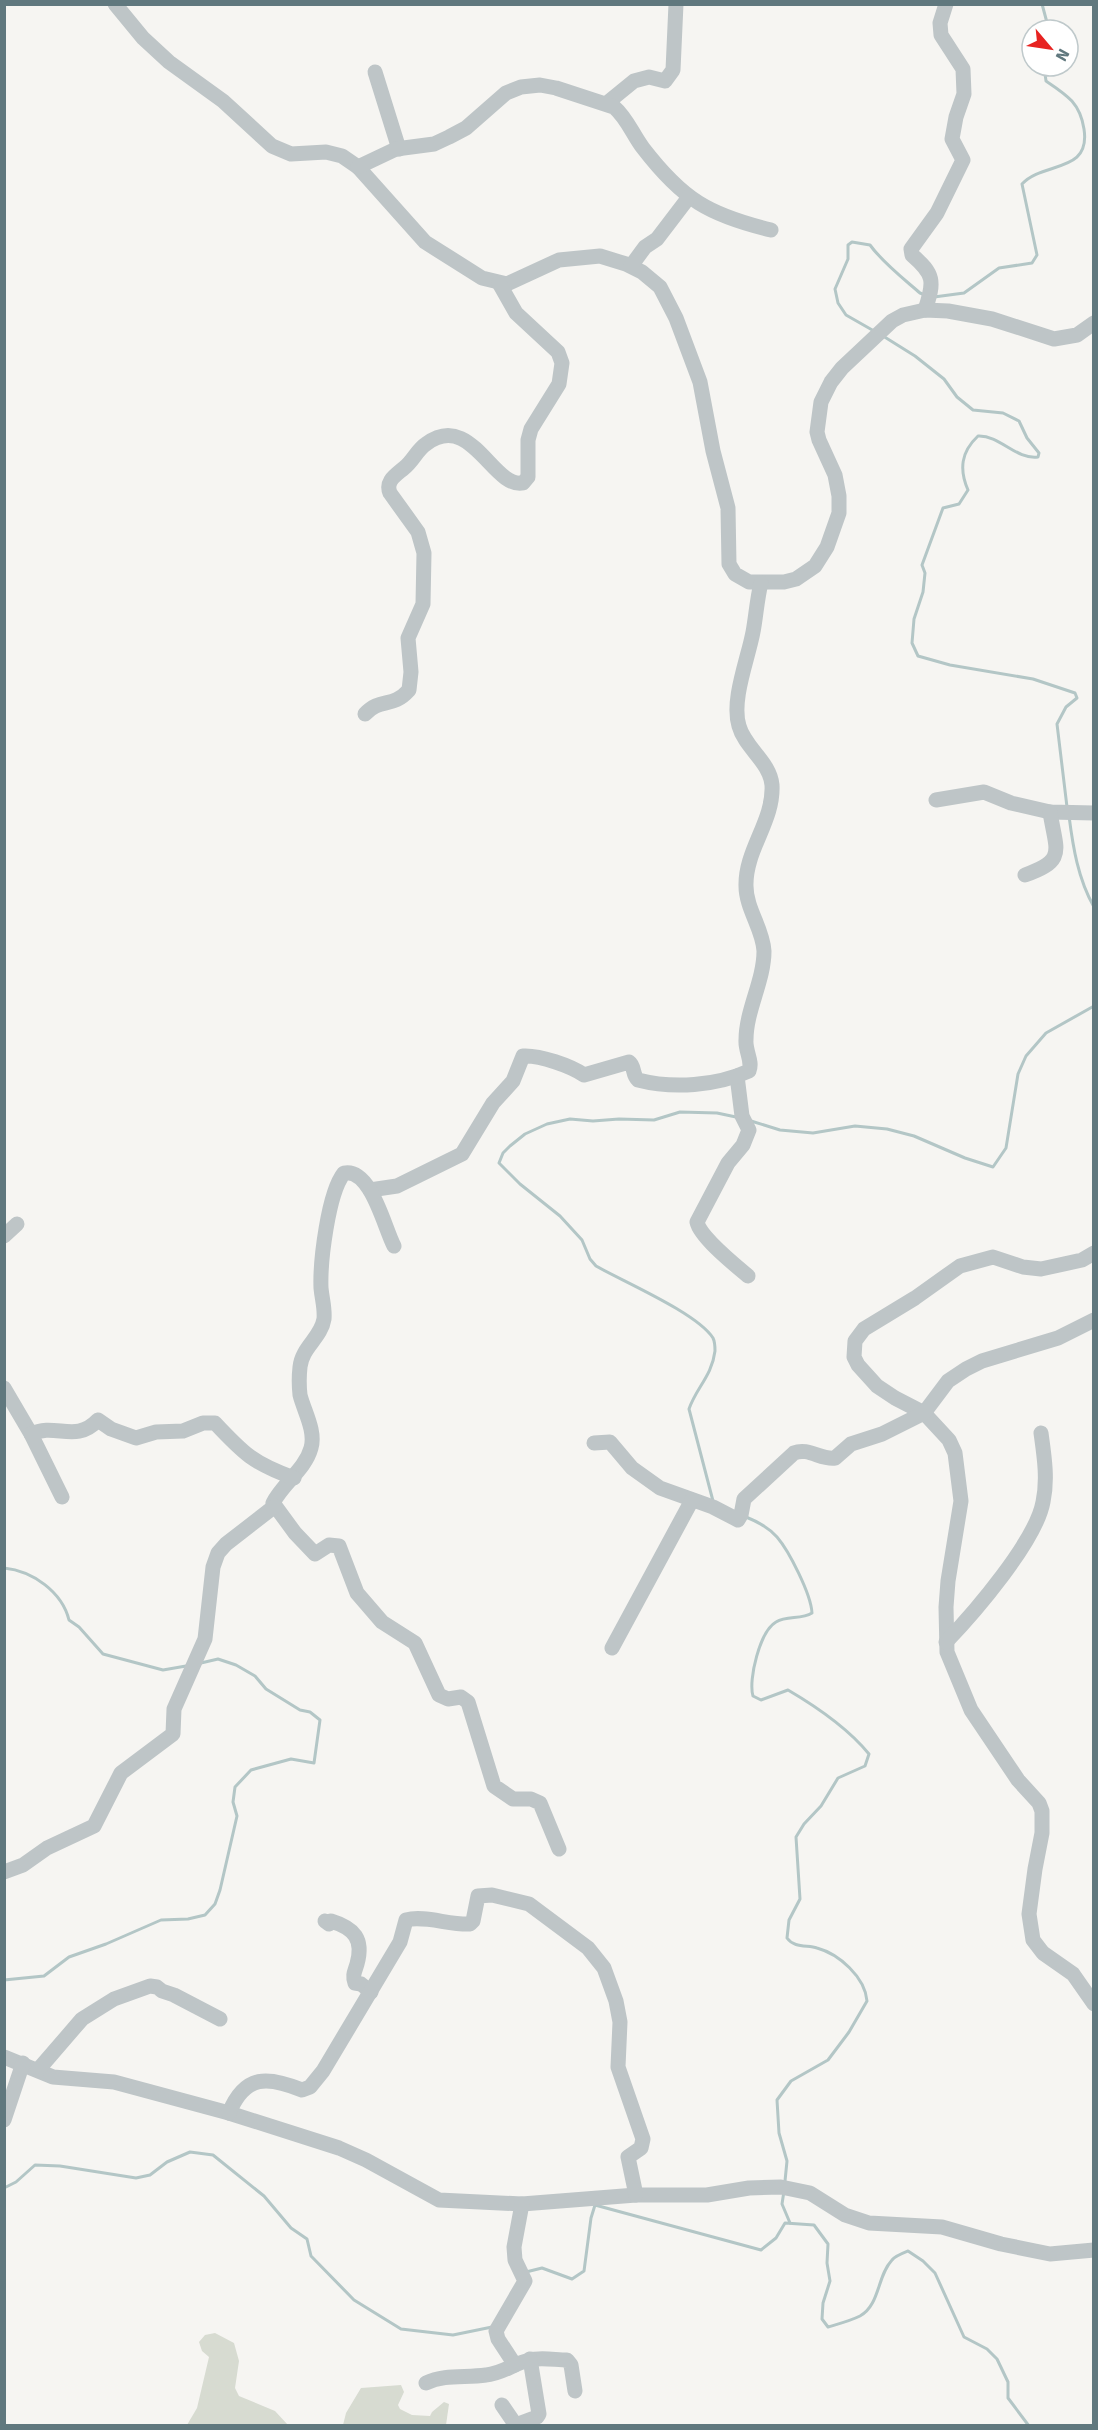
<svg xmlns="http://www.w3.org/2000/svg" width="1098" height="2430" font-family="Signika,sans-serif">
	<rect width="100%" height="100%" fill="#f6f5f2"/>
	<!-- green -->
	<g fill="#d7dbd1">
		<path d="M215 2333 234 2343 239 2361 235 2388 239 2396 275 2411 288 2425H187L197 2408 209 2357 202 2351 199 2342 205 2335Z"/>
		<path d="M401 2385 404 2392 398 2405 400 2409 412 2415 430 2416 432 2412 444 2402 449 2404 446 2425H343L346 2413 361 2388Z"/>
	</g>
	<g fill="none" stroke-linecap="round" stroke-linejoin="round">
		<!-- stream -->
		<g stroke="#b3c6c6" stroke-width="3">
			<path d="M1042 4 1049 30"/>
			<path d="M934 297 964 293 999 268 1032 263 1037 255 1022 184C1043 161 1091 174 1084 129 1080 103 1067 95 1046 81L1044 66"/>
			<path d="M874 331 846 315 838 303 835 289 848 259V245L852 242 870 245C883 263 904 279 920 293L925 295"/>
			<path d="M883 336 915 356 944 379 957 397 973 410 1003 413 1019 421 1027 438 1039 453 1038 457C1016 460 1000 435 978 436 961 452 959 469 968 490L959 504 943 508 922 565 925 573 923 592 914 619 912 643 918 656 950 665 1033 679 1075 693 1077 698 1066 707 1057 724 1067 807"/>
			<path d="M1069 816C1073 847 1078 879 1094 907"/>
			<path d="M751 1121 780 1130 813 1133 855 1126 887 1129 914 1136 965 1158 993 1167 1006 1148 1018 1074 1026 1056 1046 1033 1094 1006"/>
			<path d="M713 1501 689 1409C696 1388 712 1376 715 1351 715 1347 715 1342 713 1338 697 1313 624 1282 596 1266L590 1259 582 1240 560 1216 520 1184 499 1163 503 1153 510 1146 525 1134 547 1124 570 1119 593 1121 619 1119 654 1120 680 1112 717 1113 736 1117"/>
			<path d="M746 1517C756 1521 769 1528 777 1537 789 1551 811 1594 812 1613 801 1620 787 1615 776 1622 760 1631 748 1680 753 1696L761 1700 788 1690C817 1707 847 1727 869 1754L865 1766 838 1778 821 1806 804 1824 796 1837 800 1899 789 1920 787 1938C794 1948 807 1945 817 1948 839 1954 865 1977 867 2001L849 2032 828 2060 791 2081 777 2100 779 2133 787 2161 785 2181"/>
			<path d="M4 1568C33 1571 62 1592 69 1620L79 1627 103 1654 163 1670 186 1666"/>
			<path d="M4 1980 44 1976 69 1957 106 1944 161 1920 188 1919 205 1915 215 1904 220 1890 237 1816 233 1802 235 1787 251 1770 291 1759 314 1763 320 1720 310 1712 300 1710 266 1689 255 1676 236 1665 218 1659 201 1663"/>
			<path d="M4 2188 16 2182 35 2165 60 2166 136 2178 150 2175 167 2162 190 2152 213 2155 264 2196 291 2228 307 2239 311 2256 354 2300 401 2329 453 2335 492 2327"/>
			<path d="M784 2191 782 2204 790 2223"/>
			<path d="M526 2272 542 2268 572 2279 584 2271 591 2218 595 2205 761 2250 776 2238 785 2223 814 2225 828 2244 827 2263 830 2281 823 2303 822 2319 828 2327C838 2324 850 2321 860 2316 880 2305 877 2276 892 2260 895 2256 903 2253 908 2251L923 2261 935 2273 964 2337 987 2349 997 2359 1008 2382V2398L1029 2426"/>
		</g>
		<!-- minor -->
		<g stroke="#bec5c7" stroke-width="15">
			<path d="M115 4 143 38 169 62 223 101 272 146 291 154 326 152 342 156 358 167 425 242 482 278 507 284 559 260 600 256 626 264 642 272 660 287 676 318 700 382 713 451 728 508 729 564 735 574 749 582H784L796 579 815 566 827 547 839 513V496L835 475 819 440 817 432 821 402 831 382 842 368 892 321 903 315 925 310 948 311 992 319 1054 339 1077 335 1094 323"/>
			<path d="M375 72 399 149"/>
			<path d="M607 103 634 81 649 77 665 81 673 70 676 4"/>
			<path d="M358 167 396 149 434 144 449 137 466 128 506 93 521 87 540 85 556 88 614 107C627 118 633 135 643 148 683 200 709 215 771 230"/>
			<path d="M631 266 645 247 657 239 689 197"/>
			<path d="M925 310C935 281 934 274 912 255L911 249 937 213 963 160 952 139 956 117 964 94 963 69 941 35 940 23 946 4"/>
			<path d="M365 714C381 697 392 709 409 690L411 672 408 638 423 604 424 553 418 532 390 493C385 481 396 475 404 468 413 461 417 450 426 444 471 410 493 489 523 483L528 477V440L531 429 559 384 562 363 558 352 516 313 499 283"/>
			<path d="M936 800 984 792 1011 803 1050 812 1094 813"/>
			<path d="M1025 875C1067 860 1056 851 1050 812"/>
			<path d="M737 1076 742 1116 749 1130 743 1145 728 1163 697 1222C700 1237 735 1265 748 1276"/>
			<path d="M370 1190 397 1186 462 1154 493 1103 513 1081 523 1056C540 1055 571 1066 584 1075L629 1062C635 1066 632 1075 638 1080 673 1089 716 1086 749 1071 753 1061 745 1051 746 1040 746 1010 764 981 764 951 763 929 746 909 746 886 745 850 774 821 772 785 770 762 745 748 739 726 731 700 748 659 753 632 756 616 757 599 761 583"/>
			<path d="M4 1236 17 1224"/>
			<path d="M394 1246C384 1227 371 1168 344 1173 328 1193 320 1262 321 1288 322 1299 325 1308 324 1319 321 1338 302 1347 300 1367 299 1376 299 1386 300 1395 304 1411 316 1431 311 1448 305 1470 283 1483 273 1503L295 1533 315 1554 329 1545 339 1546 357 1593 382 1622 415 1643 439 1695 448 1699 461 1697 468 1702 494 1786 513 1799H531L540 1803 559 1849"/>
			<path d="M1094 1253 1082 1260 1041 1269 1023 1267 993 1257 960 1266 915 1298 864 1329 855 1341 854 1357 858 1365 877 1386 895 1398 924 1413 949 1440 955 1453 961 1501 948 1581 946 1607 947 1652 971 1710 1018 1780 1039 1803 1042 1811V1833L1035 1869 1029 1914 1033 1940 1043 1953 1073 1974 1094 2004"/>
			<path d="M4 1388 31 1434C56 1422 75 1444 98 1420L111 1429 136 1438 156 1432 183 1431 203 1423H215C244 1454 253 1463 294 1478"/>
			<path d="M31 1434 62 1497"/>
			<path d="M594 1443 610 1442 632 1468 660 1488 713 1507 738 1520 741 1515 744 1499 794 1453C808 1447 821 1460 835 1458L851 1444 882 1434 924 1413 948 1381 966 1369 982 1361 1058 1338 1094 1320"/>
			<path d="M946 1642C974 1613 1036 1541 1043 1502 1048 1479 1044 1455 1041 1433"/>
			<path d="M612 1648 692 1500"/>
			<path d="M4 1872 23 1865 47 1848 94 1826 121 1773 173 1734 174 1709 205 1639 213 1567 218 1553 226 1544 275 1506"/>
			<path d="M325 1921 329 1924 331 1921C354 1928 364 1939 357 1964 355 1971 352 1975 355 1983L361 1984 371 1992"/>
			<path d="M4 2057 53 2077 114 2082 229 2113 339 2148 366 2160 439 2200 522 2204 636 2195H707L749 2188 781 2187 810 2193 845 2215 869 2223 942 2227 1001 2244 1050 2254 1094 2250"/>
			<path d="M38 2070 82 2019 114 1999 150 1986 157 1987 162 1991 174 1995 220 2019"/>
			<path d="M229 2113C245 2074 268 2076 302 2090L310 2087 323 2071 400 1942 406 1920C424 1915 449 1925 470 1924L473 1921 478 1896 492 1895 529 1904 588 1948 604 1968 616 2001 620 2022 618 2067 643 2139 641 2148 628 2157 636 2195"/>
			<path d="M4 2120 23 2063"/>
			<path d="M515 2365 498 2339 496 2331 525 2281 515 2260 514 2247 522 2204"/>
			<path d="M426 2383C445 2374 465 2378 486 2375 502 2374 514 2363 530 2360 540 2357 556 2360 567 2360L571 2365 575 2391"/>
			<path d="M502 2405 515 2424"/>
			<path d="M513 2426 537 2417 539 2414 530 2359"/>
		</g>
	</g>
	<!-- border -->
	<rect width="1098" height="2430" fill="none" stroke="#60787e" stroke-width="12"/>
	<!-- north arrow -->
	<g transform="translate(1050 48) rotate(119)"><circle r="28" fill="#ffffff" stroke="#bfc9cb" stroke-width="1.5"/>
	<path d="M0-4.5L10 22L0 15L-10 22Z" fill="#e72321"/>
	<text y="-9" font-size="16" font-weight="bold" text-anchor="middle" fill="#60787e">N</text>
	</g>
</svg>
